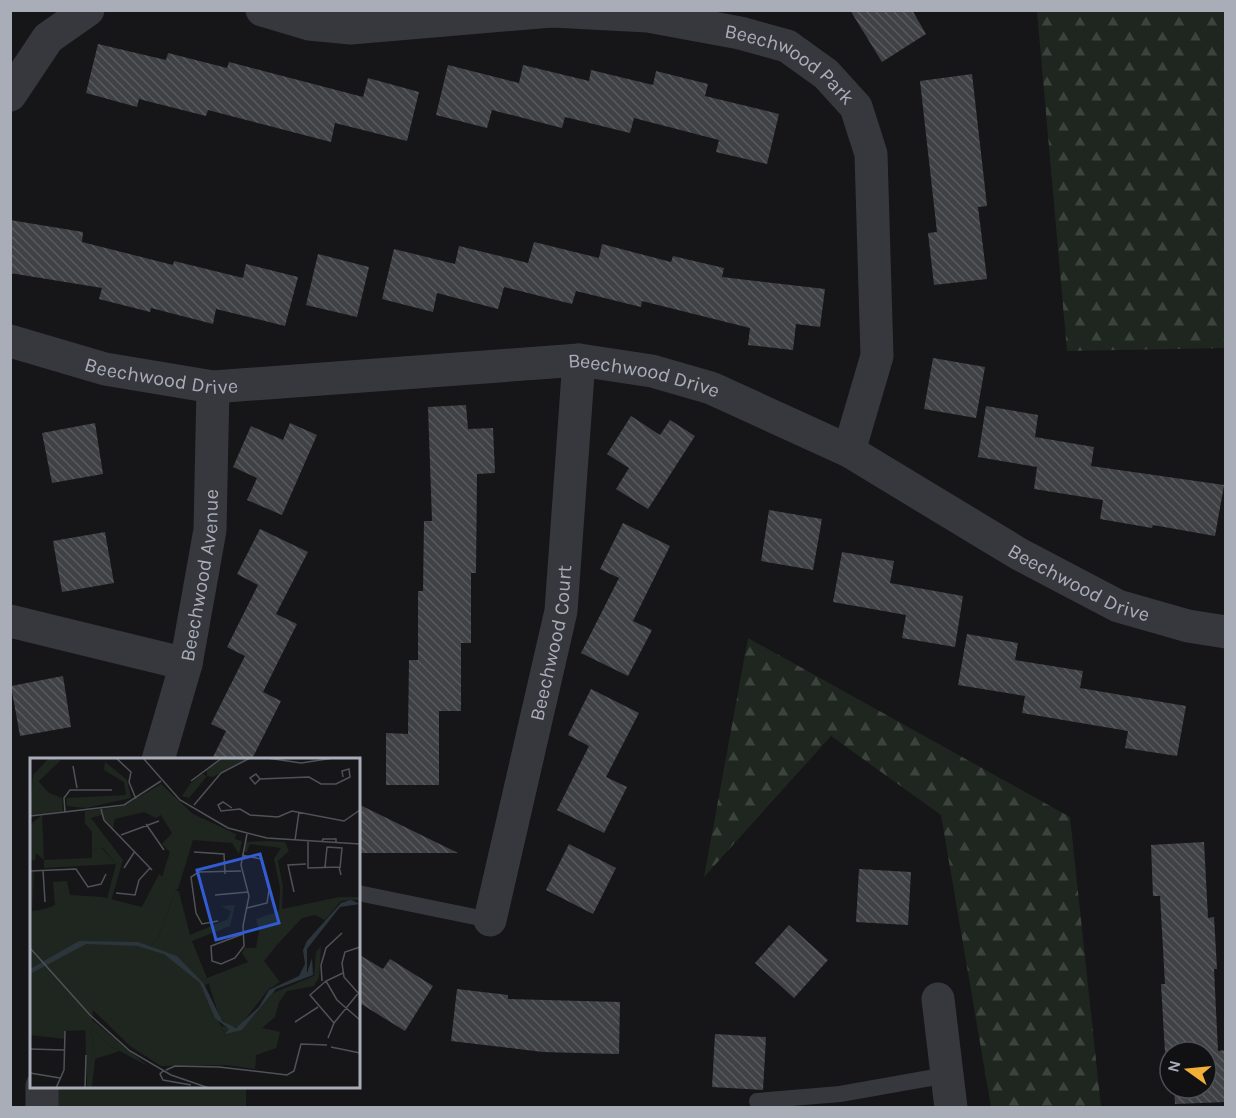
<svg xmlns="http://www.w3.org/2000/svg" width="1236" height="1118" font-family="Karla,sans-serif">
	<defs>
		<pattern id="forest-firs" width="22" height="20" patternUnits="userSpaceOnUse" patternTransform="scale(1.5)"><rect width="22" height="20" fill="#1e261f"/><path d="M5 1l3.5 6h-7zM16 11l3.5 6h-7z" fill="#3c433d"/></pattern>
		<pattern id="building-back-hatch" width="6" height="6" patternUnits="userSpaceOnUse" patternTransform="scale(1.5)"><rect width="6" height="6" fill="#404145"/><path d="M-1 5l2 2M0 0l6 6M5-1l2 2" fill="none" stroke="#595a5e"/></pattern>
	</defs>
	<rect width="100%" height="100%" fill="#161618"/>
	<!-- grass -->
	<rect fill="#1e261f" x="58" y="1087" width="188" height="20"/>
	<!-- forest -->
	<g fill="url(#forest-firs)">
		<path d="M1037 11H1225V348L1067 351Z"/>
		<path d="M748 638 1070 817 1101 1107H991L941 815 831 736 704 877Z"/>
	</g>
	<!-- building -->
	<g fill="url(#building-back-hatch)">
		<path d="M850 10H912L926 34 882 62Z"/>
		<path d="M98 44 166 60 168 53 227 68 229 62 363 97 368 78 419 92 407 141 335 123 331 142 208 110 206 116 139 99 137 107 86 93Z"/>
		<path d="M448 65 519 83 523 65 589 81 591 70 653 85 656 71 708 84 705 96 779 114 767 164 716 152 719 140 634 118 630 133 565 117 562 128 492 110 487 128 436 115Z"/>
		<path d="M972 74 987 206 978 207 987 279 934 285 928 233 937 232 920 81Z"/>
		<path d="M10 220 83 232 82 242 173 265 174 261 243 278 246 264 298 277 285 326 216 309 213 324 151 308 150 312 99 299 102 288 10 273Z"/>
		<path d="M534 242 599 258 602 244 671 262 673 256 724 268 722 277 825 289 820 327 796 324 793 350 748 345 750 328 642 301 641 307 576 291 572 304 504 287 498 309 437 293 433 312 382 299 394 249 455 264 459 246 528 263Z"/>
		<path d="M318 254 369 267 357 317 306 305Z"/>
		<path d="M933 358 985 367 976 418 924 409Z"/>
		<path d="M466 405 468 429 493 428 495 473 477 474 476 573H471V643H461V711H439V785H386V733L408 734 409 660H418V591H423L424 521H432L428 407Z"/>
		<path d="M986 406 1038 415 1035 437 1094 447 1091 466 1224 485 1215 536 1153 525 1152 528 1100 519 1103 500 1034 489 1037 467 978 457Z"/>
		<path d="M631 416 660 435 670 420 695 436 648 509 616 489 629 468 607 454Z"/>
		<path d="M95 423 103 474 52 483 42 433Z"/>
		<path d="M290 423 317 435 282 515 247 500 257 478 233 467 251 426 283 440Z"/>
		<path d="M769 510 822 519 813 570 761 561Z"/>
		<path d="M623 523 670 546 633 621 652 630 628 676 581 653 619 578 600 569Z"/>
		<path d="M260 529 308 552 276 614 297 624 263 692 281 701 252 759H212L226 731 211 724 245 656 227 647 258 585 237 574Z"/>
		<path d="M105 532 114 583 62 592 53 541Z"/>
		<path d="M842 552 894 561 890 583 963 596 955 647 902 638 906 615 833 602Z"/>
		<path d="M967 634 1018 643 1015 660 1083 671 1080 688 1186 706 1177 756 1125 748 1128 731 1022 713 1025 696 958 685Z"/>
		<path d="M63 676 71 727 20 736 11 686Z"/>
		<path d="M591 689 639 713 606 777 627 787 604 833 557 810 589 746 568 735Z"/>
		<path d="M360 805 458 853H360Z"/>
		<path d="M1204 842 1208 918 1214 917 1217 969H1214L1218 1051 1226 1050V1102L1175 1104 1174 1088H1206V1052H1165L1161 984H1165L1160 896H1153L1151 845Z"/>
		<path d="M569 844 616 868 593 914 546 890Z"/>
		<path d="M859 869 911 872 908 925 856 922Z"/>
		<path d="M789 925 828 960 794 998 755 963Z"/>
		<path d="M358 954 383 969 390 959 433 986 405 1031 358 1002Z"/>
		<path d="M457 989 508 995V999L620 1002 619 1054 543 1052 451 1041Z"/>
		<path d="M715 1034 766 1037 763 1090 712 1087Z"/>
	</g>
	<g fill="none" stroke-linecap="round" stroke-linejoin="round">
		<!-- lane -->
		<g stroke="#37383d" stroke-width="16">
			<path d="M358 893 490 920"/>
			<path d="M757 1101 840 1094 947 1075"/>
		</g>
		<!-- street -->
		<g stroke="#37383d" stroke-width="33">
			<path id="s1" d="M262 10 309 24 351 28 552 11 648 16 740 33 787 46 826 74 856 107 871 154 877 356 849 451"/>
			<path d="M10 95 48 38 88 10"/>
			<path id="s2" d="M10 341 105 369 213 387 579 360 652 371 711 388 849 451 1019 554 1118 606 1188 626 1226 632"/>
			<path d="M10 621 186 664"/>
			<path id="s3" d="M158 760 186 664 210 530 213 387"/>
			<path id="s4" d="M490 920 561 611 579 360"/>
			<path d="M938 999 951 1108"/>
			<path d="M42 1086V1108"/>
		</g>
	</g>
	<g text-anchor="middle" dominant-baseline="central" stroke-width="4.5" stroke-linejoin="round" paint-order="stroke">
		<!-- street labels -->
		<g font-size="20" fill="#a8adb8" stroke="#111113">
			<text stroke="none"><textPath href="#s1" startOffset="542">Beechwood Park</textPath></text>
			<text stroke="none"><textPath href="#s2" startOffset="156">Beechwood Drive</textPath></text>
			<text stroke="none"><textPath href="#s2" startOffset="642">Beechwood Drive</textPath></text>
			<text stroke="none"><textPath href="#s3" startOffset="190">Beechwood Avenue</textPath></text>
			<text stroke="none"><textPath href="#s2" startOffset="1128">Beechwood Drive</textPath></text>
			<text stroke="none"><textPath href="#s4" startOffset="284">Beechwood Court</textPath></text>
		</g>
	</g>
	<!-- overview -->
	<g transform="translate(30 758)">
		<rect width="330" height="330" fill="#161618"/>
		<path d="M193 0H218L183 19 177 18 159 40 152 38 160 26 172 16 177 18V12ZM3 17 19 35 32 40 33 53 0 57ZM72 90 86 106 14 110V102L62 100V92ZM229 172 246 188 234 203 250 224 238 232 210 268 203 270 190 261 177 220 218 204 212 195 215 190H226ZM61 270 80 288 90 293 65 301Z" fill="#1e261f"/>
		<path d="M19 0 31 2 8 24 3 17ZM75 4 97 22 101 40 56 50 37 48 36 40 96 37 94 24 74 12ZM131 26 163 56 206 76 205 81 212 83 209 96 202 85 163 82 148 131H143L132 119 140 94 132 86 142 75 131 57 126 60 114 54 85 61 83 70 71 57 61 60 93 102 81 143 112 149 126 123 135 153 0 185V113H4L2 154 25 148 23 124 37 123 40 137 46 140 77 141 86 106 73 90 62 92V74L55 65V53L94 48ZM12 57 14 102 6 95 5 102 0 103V67ZM237 83 255 84 259 93 248 103 253 129 252 151 309 139H330V142L311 143 295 162 285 157 272 160 246 188 230 175 226 161 249 153 250 130 244 101 251 90 220 86 217 94 213 93 216 84ZM149 134 160 177 198 161 201 153 191 148 205 147 200 168 162 183 179 225 176 227 120 188 127 182 145 135ZM291 188 289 219 284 228 257 233 249 244 245 259 232 270 250 274 246 290 226 297 225 310 195 278 191 268 212 272 243 235 284 218 286 194ZM55 260 61 261 118 308 80 288 61 270 65 301 62 329H57Z" fill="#1e261f"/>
		<path d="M129 116 149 134 145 135 127 182 120 188 145 193 170 217 195 278 231 270 250 274 246 290 226 297 225 311 196 307 131 308 100 288 63 252 61 272 35 273V281L0 277V153L18 151 40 137 73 139 112 149Z" fill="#1e261f"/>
		<path d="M16 224 25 233 34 245 21 238 2 243 3 232Z" fill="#1e261f"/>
		<path d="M321 142 330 146 310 149 277 191V215L282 200 283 217 246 231 212 272 195 276 199 271 185 260 170 225 134 196 107 188 56 186 0 216V211L49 183 108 184 147 198 174 226 192 263 206 270 229 249 239 232 269 218 275 206 273 192 277 183 311 145Z" fill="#2c353c"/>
		<path fill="none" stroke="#505258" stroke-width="1.5" d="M86 0 101 14 99 24 106 41M113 0 150 42 198 70 237 80 330 86M237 0 271 5 304 0M43 8 47 30M230 21 226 16 220 20 225 26 230 21 279 19 291 26H306L320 19 319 11 312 13 313 19M161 23 192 0M164 47 191 15 220 0M202 50 193 44 188 47 191 53 210 51 220 57 248 59 262 53 314 63 330 52M71 51 74 62 122 112M35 54 34 40 40 32H82M0 58 94 47 131 23M116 66 134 92M91 77 129 63M265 82 269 54M278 83V110L309 109 311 117M292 84 293 81H306V85M164 94 194 96 195 116M212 97 231 101 239 132 237 145 217 150M295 109 297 89 312 90 310 110M94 110 105 93M13 112 15 144M0 113 46 111 58 129 71 126 76 116M264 134 258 107 276 106M86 135 105 137 109 122 120 110M185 137 218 134M188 163 172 166 166 155 161 119 169 114 211 113M213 176 181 188 182 203 191 206 205 200 214 188 213 168 219 138 211 107 217 76M330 189 315 194 312 205 314 219 330 237M0 190 60 257 100 293 141 317 179 330M313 215 296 223 307 242 330 262M292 223 291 207 296 190 312 175M296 223 280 237 304 265M265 264 288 249M298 280 304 265 330 233M301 289 330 295M0 291 34 292M134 312 130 316 133 322 161 327M136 312 145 308 189 309 257 317 264 313 271 286 297 287M0 315 30 320M26 330 34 312 35 273M55 330 56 297"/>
		<path fill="#325cd3" fill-opacity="0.15" stroke="#325cd3" stroke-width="3" d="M230 96 249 165 186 182 167 112Z"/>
		<rect width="330" height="330" fill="none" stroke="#a8adb8" stroke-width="3"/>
	</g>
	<!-- border -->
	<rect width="1236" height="1118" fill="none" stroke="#a8adb8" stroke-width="24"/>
	<!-- north arrow -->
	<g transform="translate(1188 1070) rotate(285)"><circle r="28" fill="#111113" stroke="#4d4f55" stroke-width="1.5"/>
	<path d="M0-4.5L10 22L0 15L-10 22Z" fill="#f2b134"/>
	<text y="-9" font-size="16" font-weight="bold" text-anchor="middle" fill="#a8adb8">N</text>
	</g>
</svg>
